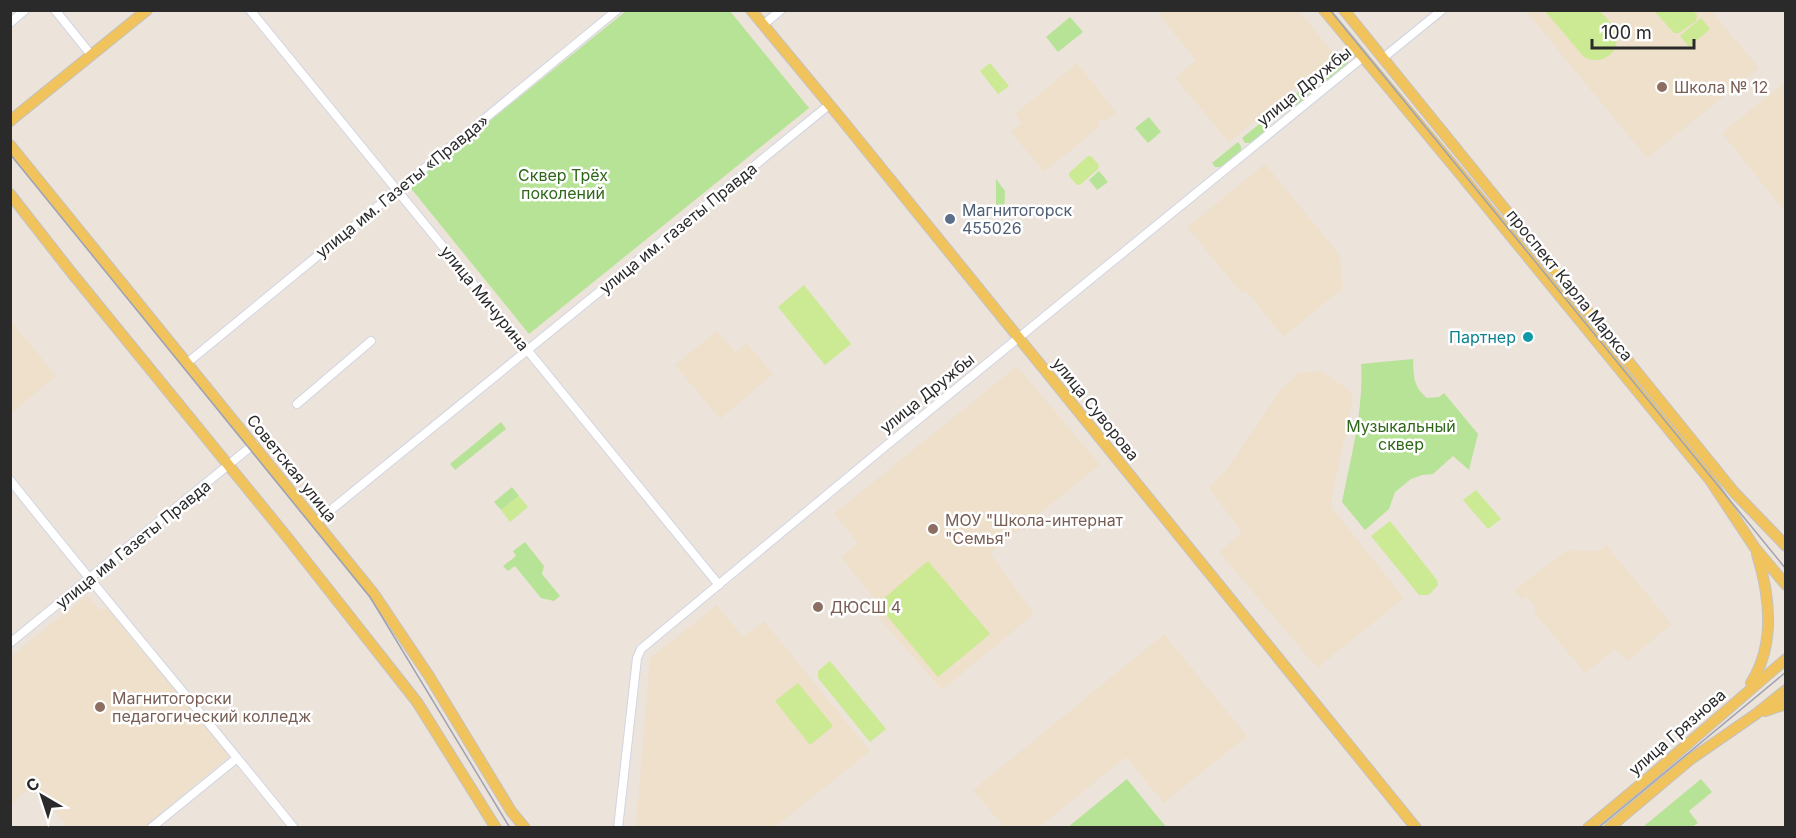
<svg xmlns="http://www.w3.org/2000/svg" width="1796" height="838" font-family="Inter,sans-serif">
	<rect width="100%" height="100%" fill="#ece3db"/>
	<!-- education -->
	<g fill="#eee0cb">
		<path d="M1165 10 1299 11 1335 55 1229 142 1175 78 1196 60 1159 15Z"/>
		<path d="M1526 11H1711L1759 68 1647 158Z"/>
		<path d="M1077 63 1117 113 1107 120 1102 119 1098 122 1099 127 1044 172 1011 132 1022 123 1015 114Z"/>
		<path d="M1785 82 1786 212H1785L1722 133Z"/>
		<path d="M1265 164 1340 255 1343 288 1283 337 1248 293 1239 290 1187 227Z"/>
		<path d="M11 321 56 376 11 413H10Z"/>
		<path d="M717 331 736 352 747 343 773 374 720 419 675 365Z"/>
		<path d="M1017 366 1100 465 990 553 1034 614 942 690 867 604 873 598 841 557 858 543 834 514Z"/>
		<path d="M1321 371 1350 391 1353 398 1332 497V508L1404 598 1317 668 1219 552 1242 532 1209 488 1226 470 1279 391 1299 373Z"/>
		<path d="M1606 545 1672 624 1627 661 1615 649 1585 673 1533 611 1536 608 1527 596 1522 600 1514 590 1567 550 1598 551Z"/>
		<path d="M87 595 101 611 106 607 230 756 144 827H68L33 786 11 804V657Z"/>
		<path d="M717 605 743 637 764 621 870 751 775 827 636 828 650 658Z"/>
		<path d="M1164 634 1247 736 1164 803 1126 757 1039 827H1004L973 790Z"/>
	</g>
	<!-- green -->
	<g fill="#b7e397">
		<path d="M626 11H730L809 108 529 334 409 186Z"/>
		<path d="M1070 17 1083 32 1058 52 1046 37Z"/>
		<path d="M1343 56 1349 62 1325 82H1319L1316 78Z"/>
		<path d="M1311 82 1314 85V91L1297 105 1292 104 1269 124 1270 127 1251 143H1245L1242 138Z"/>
		<path d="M1149 117 1161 132 1148 143 1135 128Z"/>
		<path d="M1238 142 1241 146V152L1221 167H1215L1212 163Z"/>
		<path d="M1099 171 1108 182 1097 190 1089 180Z"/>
		<path d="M996 179 1005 191 1004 216 996 206Z"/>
		<path d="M1413 359C1414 377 1413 386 1427 398L1439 397 1444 393 1478 434 1469 470 1453 456 1433 474 1422 475 1411 479 1395 492 1389 509 1365 530 1342 502C1351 456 1364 410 1361 364Z"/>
		<path d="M501 422 506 429 455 470 450 464Z"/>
		<path d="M512 487 519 496 501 510 494 502Z"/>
		<path d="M525 542 544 566 542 574 560 596 554 601 541 598 515 566 508 571 503 566 516 556 513 551Z"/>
		<path d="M1127 779 1166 827H1068Z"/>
		<path d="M1701 779 1712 792 1689 811 1698 823 1692 827H1643Z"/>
	</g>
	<!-- pitch -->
	<g fill="#ccea93">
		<path d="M1545 11H1600C1605 17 1614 25 1616 34 1621 54 1600 66 1584 57Z"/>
		<path d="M1654 11H1693L1697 15 1696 21 1679 33H1674Z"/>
		<path d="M1701 18 1710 29 1689 47 1680 36Z"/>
		<path d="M990 63 1009 86 998 94 980 71Z"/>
		<path d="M1088 156H1091L1099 165 1098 169 1080 185H1077L1069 176V173Z"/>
		<path d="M804 285 851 344 825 365 778 307Z"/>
		<path d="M1476 490 1501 519 1488 529 1463 500Z"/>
		<path d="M519 496 528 507 510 522 501 510Z"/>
		<path d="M1390 521 1437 580 1438 585 1429 595H1419L1371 536Z"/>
		<path d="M928 561 990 634 938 677 877 604Z"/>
		<path d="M830 661 886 729 870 742 818 678V671Z"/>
		<path d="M798 683 833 726 810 745 775 701Z"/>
	</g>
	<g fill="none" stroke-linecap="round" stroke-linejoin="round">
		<!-- minor casing -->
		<g stroke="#d1d5e3" stroke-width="10">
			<g id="minor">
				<path d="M55 10 92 56"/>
				<path d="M250 10 719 585"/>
				<path d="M10 23 25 10"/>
				<path d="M763 25 781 10"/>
				<path d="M1383 58 1442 10"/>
				<path d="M187 363 617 10"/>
				<path d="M297 404 371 341"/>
				<path d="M10 480C103 597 200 711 294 828"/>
				<path d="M316 522 829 105"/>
				<path d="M10 643 254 444"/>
				<path d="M151 828 237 758"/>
				<path d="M618 828 637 658 641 649 887 445 1362 58"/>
			</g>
		</g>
		<!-- major casing -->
		<g stroke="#c3c3c3" stroke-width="12">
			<g id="major">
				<path d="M751 10 843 121 1416 828"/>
				<path d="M1324 10 1456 169 1710 480 1755 548 1786 585"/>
				<path d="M1344 10 1734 492 1786 546"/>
				<path d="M10 121 147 10"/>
				<path d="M10 145 374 594 429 676 511 811 525 828"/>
				<path d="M10 194 71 272 287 537 417 702 496 828"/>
				<path d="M1751 683C1776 644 1770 596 1757 554"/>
				<path d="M1765 711 1786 704"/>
				<path d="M1588 828 1647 779 1786 659"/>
				<path d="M1609 828 1691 759 1756 714 1786 690"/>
			</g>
		</g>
		<!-- minor -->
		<use href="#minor" stroke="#fff" stroke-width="8"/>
		<!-- major -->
		<use href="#major" stroke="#f1c35c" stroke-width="10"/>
		<!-- tram -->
		<g stroke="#9ea3b4" stroke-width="1.5">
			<path d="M1330 10 1786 569"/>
			<path d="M10 154 370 597 510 828"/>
			<path d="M1598 828 1786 672"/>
		</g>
	</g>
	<!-- markers -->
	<g fill="#8d6e63" stroke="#fff" stroke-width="2">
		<circle cx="1662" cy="87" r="6"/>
		<circle cx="933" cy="529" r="6"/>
		<circle cx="818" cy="607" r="6"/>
		<circle cx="100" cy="707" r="6"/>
	</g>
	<circle fill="#5c6f8a" stroke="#fff" stroke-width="2" cx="950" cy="219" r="6"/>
	<circle fill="#0f9aa8" stroke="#fff" stroke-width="2" cx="1528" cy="337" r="6"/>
	<g text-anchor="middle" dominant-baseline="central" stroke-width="5" stroke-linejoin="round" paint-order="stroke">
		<!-- street labels -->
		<g font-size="16" fill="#2a2a2a" stroke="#fff">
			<text transform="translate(1304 86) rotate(-39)">улица Дружбы</text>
			<text transform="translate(402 186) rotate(-39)">улица им. Газеты «Правда»</text>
			<text transform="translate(678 228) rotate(-39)">улица им. газеты Правда</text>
			<text transform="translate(1570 285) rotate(51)">проспект Карла Маркса</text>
			<text transform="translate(485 298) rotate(51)">улица Мичурина</text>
			<text transform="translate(927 393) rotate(-39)">улица Дружбы</text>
			<text transform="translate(1096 409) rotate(51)">улица Суворова</text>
			<text transform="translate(292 468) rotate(51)">Советская улица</text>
			<text transform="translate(133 544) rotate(-39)">улица им Газеты Правда</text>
			<text transform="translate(1677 732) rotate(-41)">улица Грязнова</text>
		</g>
		<!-- education labels -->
		<g font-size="16" fill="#785e54" stroke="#fff" text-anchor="start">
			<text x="1674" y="87">Школа № 12</text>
			<text x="945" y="520">МОУ "Школа-интернат<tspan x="945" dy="18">"Семья"</tspan></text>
			<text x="830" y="607">ДЮСШ 4</text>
			<text x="112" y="698">Магнитогорски<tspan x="112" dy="18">педагогический колледж</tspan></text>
		</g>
		<!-- park labels -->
		<g font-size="16" fill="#2f671a" stroke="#fff">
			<text x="563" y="175">Сквер Трёх<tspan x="563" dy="18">поколений</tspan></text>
			<text x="1401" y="426">Музыкальный<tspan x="1401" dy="18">сквер</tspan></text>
		</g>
		<!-- service labels -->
		<g font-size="16" fill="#4e5e75" stroke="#fff" text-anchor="start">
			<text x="962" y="210">Магнитогорск<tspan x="962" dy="18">455026</tspan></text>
		</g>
		<!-- culture labels -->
		<g font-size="16" fill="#0d838f" stroke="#fff" text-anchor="end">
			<text x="1516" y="337">Партнер</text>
		</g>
	</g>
	<!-- border -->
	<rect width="1796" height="838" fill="none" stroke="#2a2a2a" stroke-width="24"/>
	<!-- north arrow -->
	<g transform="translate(42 796) rotate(321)" stroke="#ffffff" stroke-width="4.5" paint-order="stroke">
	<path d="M0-4.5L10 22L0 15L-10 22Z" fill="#2a2a2a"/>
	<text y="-9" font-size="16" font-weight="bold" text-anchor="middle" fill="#2a2a2a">С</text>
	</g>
	<!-- scale -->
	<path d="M1592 39v9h102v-9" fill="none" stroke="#2a2a2a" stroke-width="3"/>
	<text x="1601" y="39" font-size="18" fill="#2a2a2a" stroke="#ffffff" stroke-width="4.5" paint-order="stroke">100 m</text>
</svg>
